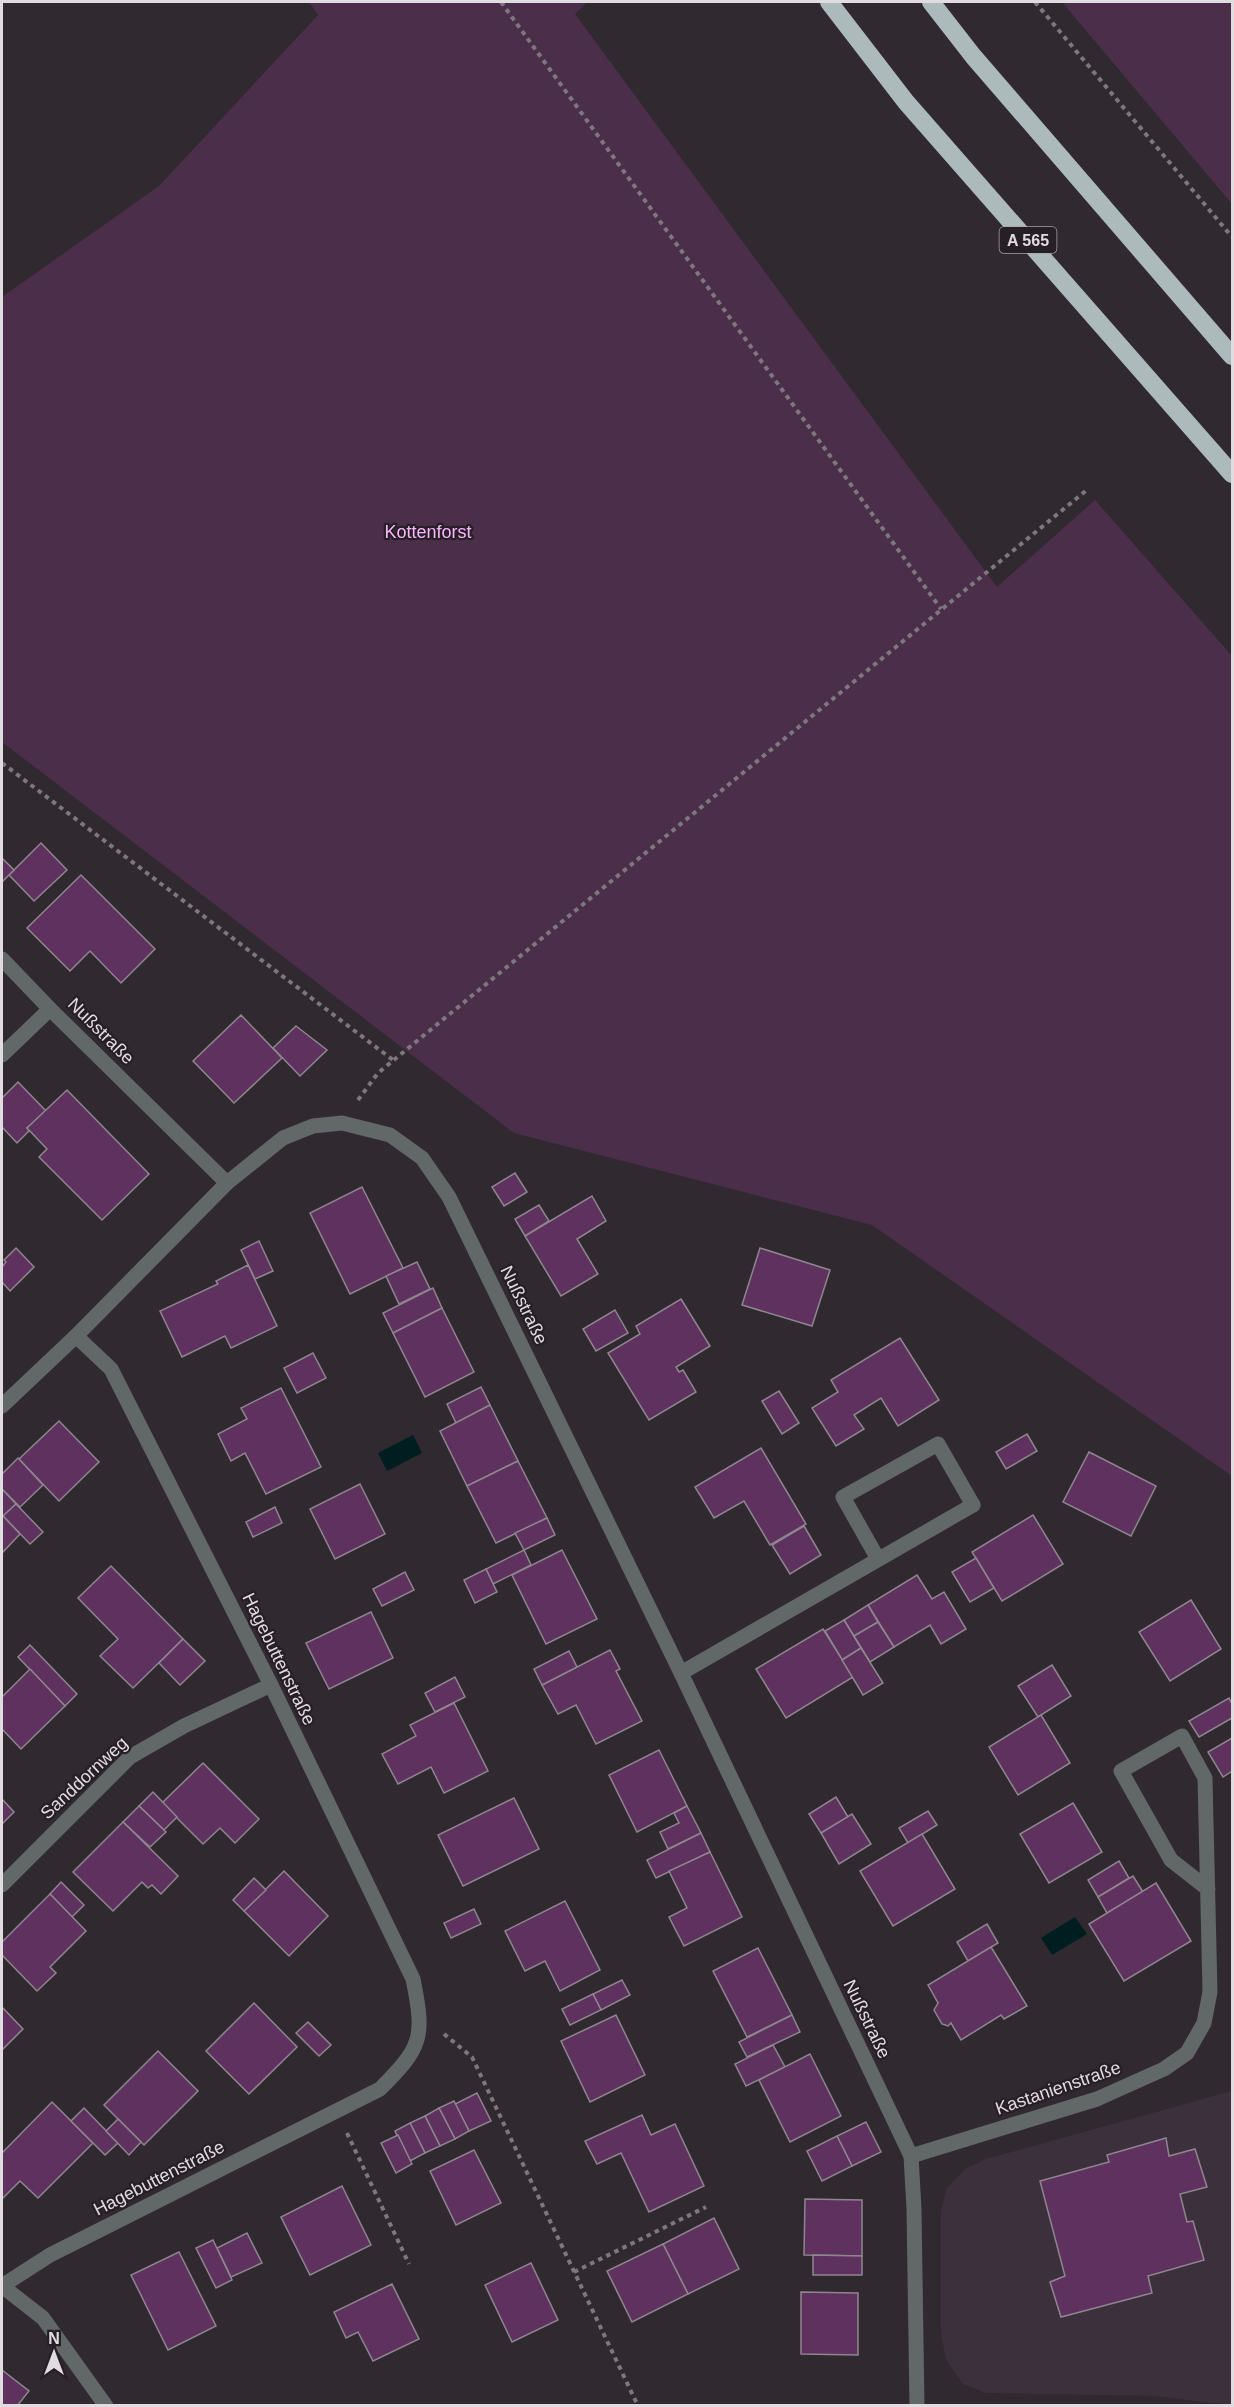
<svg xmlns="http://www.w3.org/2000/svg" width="1234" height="2407" font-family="Arial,sans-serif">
	<rect width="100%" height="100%" fill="#302930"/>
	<!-- built -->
	<path fill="#3c303c" d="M1232 2091 1231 2405 1155 2396 986 2393 963 2384 946 2360 941 2333V2210L947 2188 965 2169 986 2159Z"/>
	<!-- green -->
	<g fill="#4a2e4a">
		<path d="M309 2H587L575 14 997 587 1095 500 1232 656V1476L872 1225 514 1133 2 742V297L159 186 318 15Z"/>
		<path d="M1062 2H1232V204Z"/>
	</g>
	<!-- water -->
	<g fill="#001e1f">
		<path d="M413 1435 422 1453 387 1471 378 1453Z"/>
		<path d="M1075 1917 1087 1934 1052 1955 1041 1938Z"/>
	</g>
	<!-- building -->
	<g fill="#5e315f" stroke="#8e868e" stroke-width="1.5">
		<path d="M41 843 67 870 34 901 9 875Z"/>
		<path d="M2 858 14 870 2 882Z"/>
		<path d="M81 875 155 949 121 983 90 951 70 971 27 928Z"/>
		<path d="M241 1015 282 1058 234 1103 193 1061Z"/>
		<path d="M296 1026 327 1050 300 1076 273 1048Z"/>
		<path d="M18 1082 46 1111 27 1128 29 1131 17 1143 2 1127V1098Z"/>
		<path d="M67 1090 149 1174 102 1220 39 1157 47 1149 27 1128Z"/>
		<path d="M515 1173 527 1192 504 1206 492 1187Z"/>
		<path d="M362 1187 403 1268 350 1294 310 1213Z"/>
		<path d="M592 1196 606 1221 577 1239 598 1274 561 1296 525 1236Z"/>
		<path d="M539 1205 549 1221 525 1236 515 1219Z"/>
		<path d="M259 1241 273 1271 255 1279 241 1250Z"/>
		<path d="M16 1248 34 1267 10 1291 2 1282V1267L6 1262 4 1260Z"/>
		<path d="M760 1248 830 1270 812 1326 742 1305Z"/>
		<path d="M417 1262 430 1289 399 1304 386 1276Z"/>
		<path d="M248 1265 277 1326 231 1348 225 1336 182 1357 160 1311 218 1284 216 1281Z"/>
		<path d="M433 1288 442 1308 393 1333 383 1313Z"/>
		<path d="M681 1299 710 1346 676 1367 679 1372 683 1370 696 1392 649 1420 608 1353 640 1334 636 1326Z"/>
		<path d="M442 1308 474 1372 425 1397 393 1333Z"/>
		<path d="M615 1310 628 1333 596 1351 583 1329Z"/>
		<path d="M900 1338 939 1400 898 1426 881 1398 854 1415 864 1429 836 1446 812 1408 838 1392 831 1380Z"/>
		<path d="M313 1353 326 1378 297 1393 284 1368Z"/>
		<path d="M481 1387 490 1405 456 1423 447 1404Z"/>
		<path d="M281 1388 321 1467 266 1494 245 1453 231 1461 218 1434 247 1419 241 1408Z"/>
		<path d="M779 1391 799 1423 782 1434 762 1401Z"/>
		<path d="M490 1405 518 1461 467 1486 440 1431Z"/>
		<path d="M59 1421 99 1462 59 1501 19 1459Z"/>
		<path d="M1027 1434 1037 1451 1006 1469 996 1452Z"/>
		<path d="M761 1448 806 1524 770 1545 744 1501 714 1518 695 1487Z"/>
		<path d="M1089 1452 1156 1486 1131 1536 1063 1502Z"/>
		<path d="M18 1458 43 1485 20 1507 2 1489V1474Z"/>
		<path d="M518 1461 547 1518 496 1543 467 1486Z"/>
		<path d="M360 1484 385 1534 335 1559 310 1509Z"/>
		<path d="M2 1489 16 1504 3 1516 2 1515Z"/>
		<path d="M16 1504 43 1532 30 1544 3 1516Z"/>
		<path d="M275 1507 282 1523 253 1537 246 1522Z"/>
		<path d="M2 1515 20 1534 2 1553Z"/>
		<path d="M1033 1515 1063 1564 1002 1601 972 1552Z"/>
		<path d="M547 1518 555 1535 524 1550 515 1533Z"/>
		<path d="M804 1526 821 1555 790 1574 772 1545Z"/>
		<path d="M524 1550 531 1565 493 1584 486 1569Z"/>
		<path d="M562 1550 597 1619 546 1644 512 1575Z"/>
		<path d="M976 1558 994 1588 970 1602 952 1572Z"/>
		<path d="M111 1566 183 1639 133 1688 100 1656 118 1639 78 1598Z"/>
		<path d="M486 1569 497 1592 475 1603 464 1580Z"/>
		<path d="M405 1572 414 1590 382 1606 373 1589Z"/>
		<path d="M917 1575 932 1599 944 1592 966 1629 941 1644 930 1625 894 1647 868 1605Z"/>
		<path d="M1191 1600 1221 1649 1170 1681 1139 1632Z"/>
		<path d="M868 1605 878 1622 854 1636 844 1620Z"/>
		<path d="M371 1612 393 1658 329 1689 306 1643Z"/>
		<path d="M844 1620 861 1648 842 1660 825 1631Z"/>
		<path d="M878 1622 894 1647 870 1662 854 1636Z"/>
		<path d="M823 1629 853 1677 786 1718 756 1669Z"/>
		<path d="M183 1639 205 1661 180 1685 159 1663Z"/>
		<path d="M30 1645 77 1694 65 1706 18 1657Z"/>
		<path d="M861 1648 883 1683 863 1695 842 1660Z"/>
		<path d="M610 1650 620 1669 616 1671 642 1721 596 1744 576 1705 558 1714 542 1685Z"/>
		<path d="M569 1651 577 1667 542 1685 534 1669Z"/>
		<path d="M1052 1665 1071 1696 1038 1717 1018 1686Z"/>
		<path d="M30 1669 65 1706 21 1749 2 1729V1697Z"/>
		<path d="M455 1677 465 1697 435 1712 425 1693Z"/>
		<path d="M1229 1698 1232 1704V1718L1199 1737 1189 1721Z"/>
		<path d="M454 1703 488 1771 444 1793 431 1767 398 1784 382 1754 416 1736 410 1725Z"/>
		<path d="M1041 1715 1070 1763 1018 1795 989 1747Z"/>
		<path d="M1232 1738V1771L1223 1777 1208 1752Z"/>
		<path d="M659 1750 687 1806 637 1832 609 1775Z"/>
		<path d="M203 1763 259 1819 235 1843 220 1828 203 1844 162 1803Z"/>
		<path d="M153 1792 177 1817 164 1830 139 1806Z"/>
		<path d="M836 1797 848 1817 821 1833 809 1814Z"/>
		<path d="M514 1798 539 1849 463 1886 438 1835Z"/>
		<path d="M2 1799 14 1812 2 1824Z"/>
		<path d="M1073 1803 1102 1852 1049 1883 1020 1834Z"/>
		<path d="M139 1806 166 1832 150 1847 123 1822Z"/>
		<path d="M687 1806 701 1833 668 1849 660 1832 679 1823 674 1813Z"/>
		<path d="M928 1811 937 1825 908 1843 899 1828Z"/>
		<path d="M852 1814 871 1844 839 1864 821 1833Z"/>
		<path d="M123 1822 178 1876 161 1894 152 1885 148 1888 142 1882 113 1911 73 1872Z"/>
		<path d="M701 1833 710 1852 656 1878 647 1860Z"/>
		<path d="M922 1834 955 1889 893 1926 860 1871Z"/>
		<path d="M710 1852 742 1917 684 1946 669 1917 687 1908 669 1871Z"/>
		<path d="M1119 1861 1129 1878 1098 1897 1088 1880Z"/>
		<path d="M284 1871 328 1916 289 1956 244 1911Z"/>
		<path d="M1133 1876 1143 1892 1107 1913 1098 1897Z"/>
		<path d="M254 1878 266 1890 244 1911 233 1900Z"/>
		<path d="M61 1882 84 1905 72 1917 50 1894Z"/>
		<path d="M1156 1883 1191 1941 1124 1981 1089 1924Z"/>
		<path d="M50 1894 86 1931 50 1967 56 1973 37 1991 2 1955V1942Z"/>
		<path d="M565 1901 600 1970 560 1991 545 1961 525 1971 505 1931Z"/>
		<path d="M474 1909 481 1924 451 1938 444 1923Z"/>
		<path d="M987 1924 998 1943 968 1961 957 1942Z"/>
		<path d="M991 1947 1027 2006 1004 2019 1001 2015 961 2040 951 2023 948 2026 942 2024 934 2010 938 2003 928 1985Z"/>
		<path d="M758 1948 792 2015 747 2037 713 1971Z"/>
		<path d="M622 1980 630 1995 601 2010 593 1994Z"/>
		<path d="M593 1994 601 2010 570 2025 562 2009Z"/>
		<path d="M254 2003 297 2047 249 2094 206 2051Z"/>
		<path d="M2 2007 23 2029 2 2050Z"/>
		<path d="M616 2015 645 2075 590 2102 561 2041Z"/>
		<path d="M792 2015 800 2032 747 2057 739 2042Z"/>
		<path d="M308 2022 331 2045 319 2056 296 2033Z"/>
		<path d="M773 2045 785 2067 746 2086 735 2064Z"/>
		<path d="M158 2051 198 2091 144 2145 104 2105Z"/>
		<path d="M810 2054 841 2116 790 2142 759 2080Z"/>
		<path d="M477 2093 491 2121 469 2131 455 2104Z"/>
		<path d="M454 2101 469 2131 455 2139 439 2108Z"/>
		<path d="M52 2102 93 2143 38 2198 20 2181 2 2199V2153Z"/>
		<path d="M84 2108 118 2143 105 2155 71 2121Z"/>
		<path d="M439 2108 455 2139 440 2146 425 2116Z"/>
		<path d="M642 2115 651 2135 675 2124 704 2186 649 2212 621 2153 597 2164 585 2141Z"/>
		<path d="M425 2116 440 2146 425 2153 410 2123Z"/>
		<path d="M118 2119 141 2142 129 2155 106 2131Z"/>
		<path d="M866 2122 881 2152 852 2166 837 2136Z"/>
		<path d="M410 2123 425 2153 410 2161 395 2131Z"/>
		<path d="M398 2135 412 2164 396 2173 381 2143Z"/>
		<path d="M837 2136 852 2166 822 2181 807 2151Z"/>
		<path d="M1166 2138 1169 2156 1195 2149 1207 2187 1180 2194 1187 2222 1193 2221 1204 2260 1148 2276 1152 2293 1061 2317 1050 2282 1065 2276 1040 2181 1109 2162 1107 2155Z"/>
		<path d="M474 2150 501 2203 456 2225 430 2171Z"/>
		<path d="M342 2186 371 2245 310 2275 281 2217Z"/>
		<path d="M805 2199 862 2200V2256L804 2255Z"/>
		<path d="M714 2218 739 2269 688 2294 663 2244Z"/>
		<path d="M247 2233 262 2263 231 2277 217 2248Z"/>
		<path d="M213 2240 232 2280 216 2288 196 2248Z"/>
		<path d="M663 2244 688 2294 632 2322 607 2271Z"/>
		<path d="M179 2252 216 2326 168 2350 131 2275Z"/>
		<path d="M813 2255 862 2256V2275H813Z"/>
		<path d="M531 2263 558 2320 512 2342 485 2285Z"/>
		<path d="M392 2284 419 2339 373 2361 358 2332 346 2338 334 2312Z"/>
		<path d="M801 2292 858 2293V2355L801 2354Z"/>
		<path d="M2 2370 29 2391 17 2406H2Z"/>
	</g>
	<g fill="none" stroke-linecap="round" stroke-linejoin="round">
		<!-- path -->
		<g stroke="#7e787e" stroke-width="4" stroke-dasharray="4.5 4.5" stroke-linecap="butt">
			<path d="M501 2 941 609"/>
			<path d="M1035 2 1232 237"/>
			<path d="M2 763 393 1060"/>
			<path d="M358 1100 378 1073 1088 489"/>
			<path d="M444 2034 472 2057 638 2406"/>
			<path d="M347 2133 409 2264"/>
			<path d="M574 2272 706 2207"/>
		</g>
		<!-- service -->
		<g stroke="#626768" stroke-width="15">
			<path d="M878 1559 843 1497 938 1444 973 1505"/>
			<path d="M1097 2099 1164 2069 1187 2053 1204 2023 1210 1992 1205 1778 1182 1736 1121 1771 1171 1860 1208 1889"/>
		</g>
		<!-- minor -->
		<g stroke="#626768" stroke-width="15">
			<path d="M2 959 50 1009 2 1055"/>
			<path d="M50 1009 227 1183"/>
			<path d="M2 1406 76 1336 227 1183 283 1138 313 1126 342 1123 390 1135 422 1158 449 1197 681 1673 911 2156 914 2209 917 2406"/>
			<path d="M681 1673 973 1505"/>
			<path d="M2 1885 130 1757 184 1726 271 1685"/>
			<path d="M911 2156 1097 2099"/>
			<path d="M2 2286 50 2255 380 2089C422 2047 425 2038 413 1979L271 1685 111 1369 76 1336"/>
			<path d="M2 2286 43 2318 106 2406"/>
		</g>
		<!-- motorway -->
		<g stroke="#acbabb" stroke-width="18">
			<path d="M829 2 906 102 1232 474"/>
			<path d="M931 2 973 56 1232 356"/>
		</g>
	</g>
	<g text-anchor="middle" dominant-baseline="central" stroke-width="4.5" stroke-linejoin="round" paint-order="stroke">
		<!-- shield labels -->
		<rect fill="#261f26" stroke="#a8a3a8" stroke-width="1.5" x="999.5" y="227" width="57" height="26" rx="4.5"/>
		<g font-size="16" font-weight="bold" fill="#e0dce0">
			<text x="1028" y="240">A 565</text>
		</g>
		<!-- park labels -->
		<g font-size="18" fill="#fdb5fd" stroke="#261f26">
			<text x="428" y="532">Kottenforst</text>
		</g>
		<!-- street labels -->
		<g font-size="18" fill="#e0dce0" stroke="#261f26">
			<text transform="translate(101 1031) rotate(45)">Nußstraße</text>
			<text transform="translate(524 1305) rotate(64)">Nußstraße</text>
			<text transform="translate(279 1659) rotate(64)">Hagebuttenstraße</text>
			<text transform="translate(84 1778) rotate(-43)">Sanddornweg</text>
			<text transform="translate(867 2019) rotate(64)">Nußstraße</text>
			<text transform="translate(1058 2088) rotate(-19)">Kastanienstraße</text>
			<text transform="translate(159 2178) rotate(-27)">Hagebuttenstraße</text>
		</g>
	</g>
	<!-- border -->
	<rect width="1234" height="2407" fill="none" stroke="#e0dce0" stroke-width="6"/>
	<!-- north arrow -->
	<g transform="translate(54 2353)" stroke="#261f26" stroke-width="4.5" paint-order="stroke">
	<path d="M0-4.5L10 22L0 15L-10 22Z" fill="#e0dce0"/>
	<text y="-9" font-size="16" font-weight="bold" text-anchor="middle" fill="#e0dce0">N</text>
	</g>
</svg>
